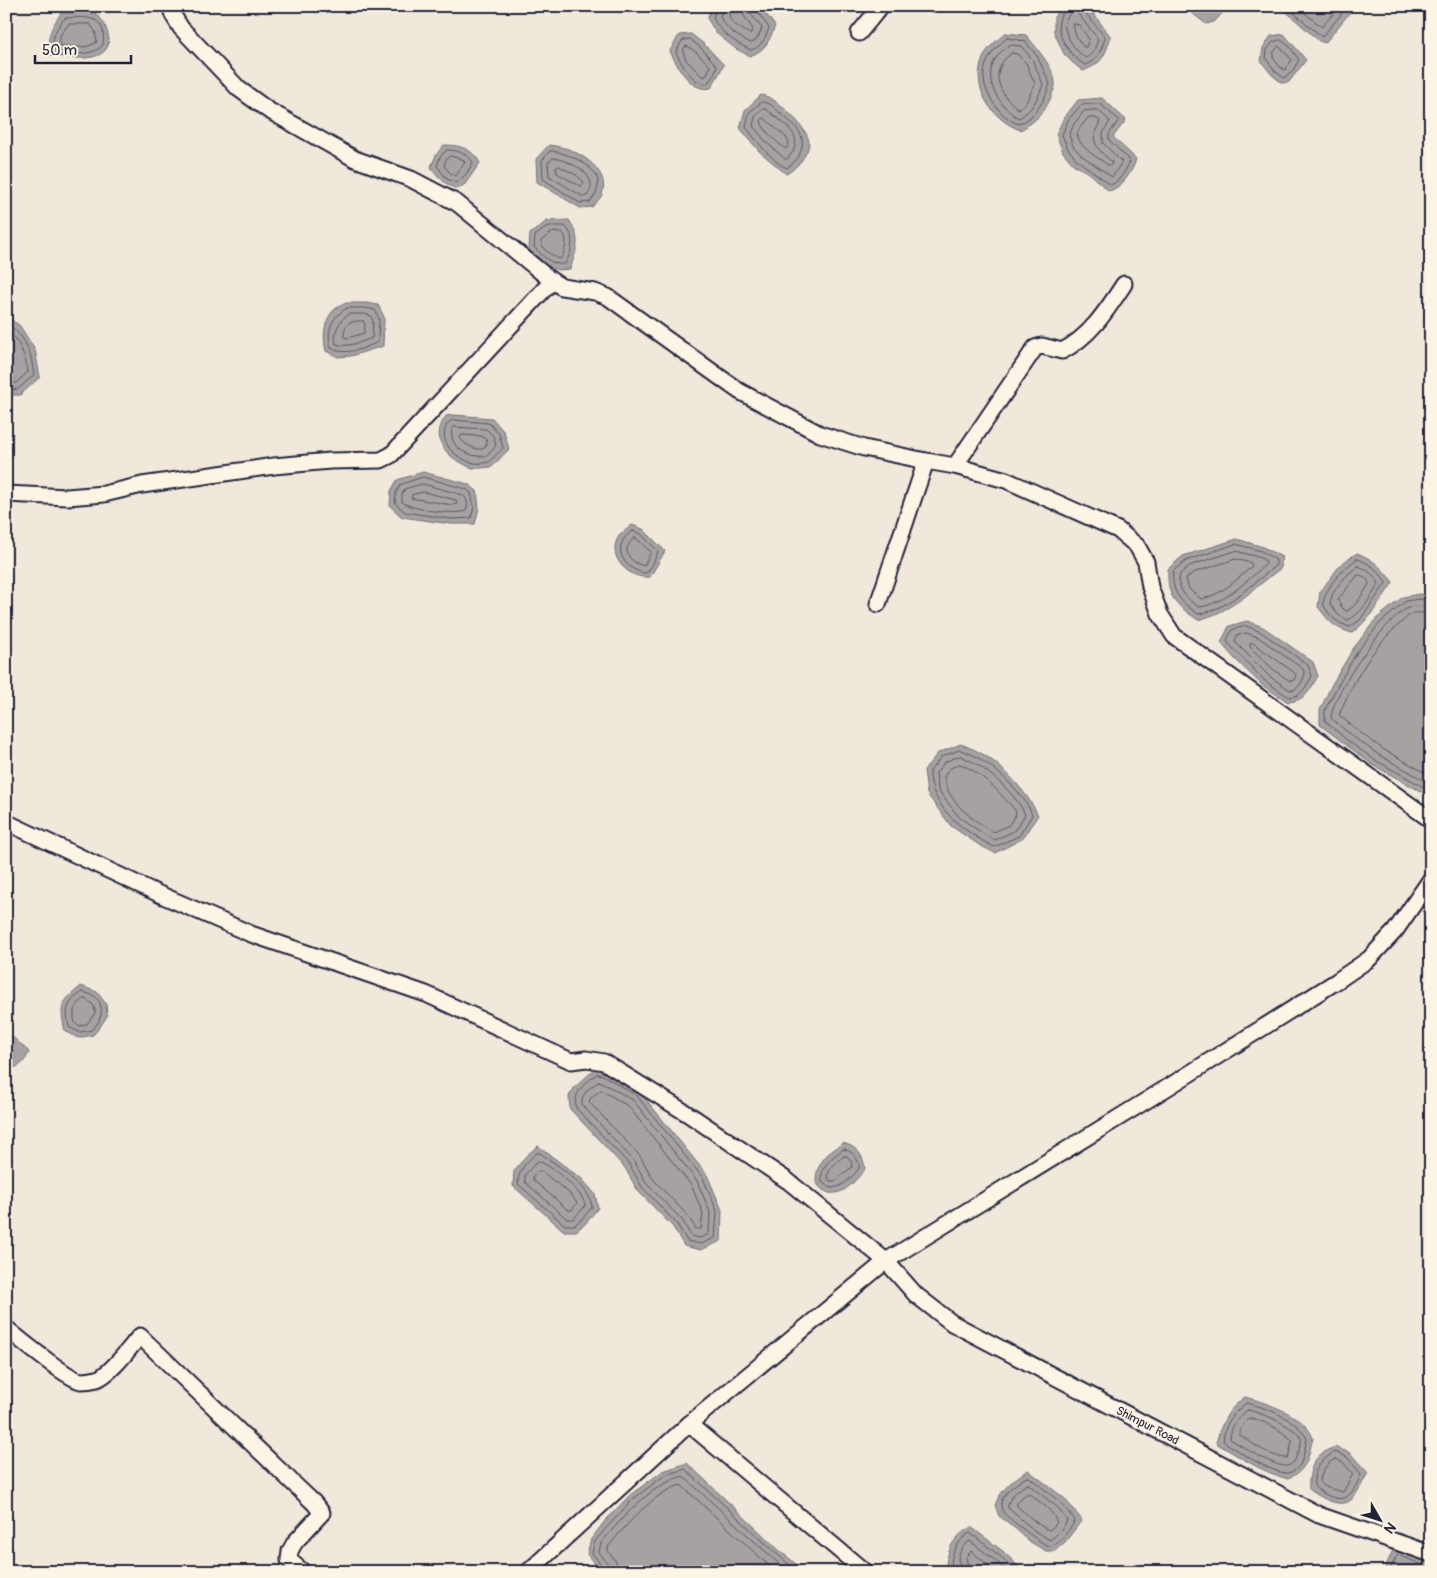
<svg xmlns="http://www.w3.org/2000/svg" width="1437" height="1578" font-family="Pangolin,sans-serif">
	<rect width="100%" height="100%" fill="#efe8db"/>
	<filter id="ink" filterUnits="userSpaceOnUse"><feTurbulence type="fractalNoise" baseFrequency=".02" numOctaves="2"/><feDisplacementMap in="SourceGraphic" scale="10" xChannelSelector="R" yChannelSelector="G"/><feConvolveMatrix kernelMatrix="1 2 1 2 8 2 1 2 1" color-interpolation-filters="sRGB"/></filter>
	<g filter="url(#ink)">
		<!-- water -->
		<g fill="#a6a2a2" stroke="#716f79">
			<path d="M713 6H760L775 26C769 41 766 50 750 56L736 49 716 33 707 18Z"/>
			<path d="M1062 6H1084L1092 12 1111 37C1104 57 1103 63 1083 71L1073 63 1064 54 1054 32V17Z"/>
			<path d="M1191 6H1229L1214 22 1206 24 1192 13Z"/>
			<path d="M1280 6H1355L1325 43 1319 41Z"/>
			<path d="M93 12C102 18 105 24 108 34 115 66 68 58 50 55 46 35 51 29 61 13Z"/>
			<path d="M1005 33 1026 35C1035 46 1057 71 1055 86 1055 89 1052 93 1051 97 1045 112 1034 123 1020 130 991 119 969 86 984 56 988 47 998 40 1005 33Z"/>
			<path d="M691 34 704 44 724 65 711 88C691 93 677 66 670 51L679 35Z"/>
			<path d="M1284 34 1306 60 1289 82 1282 83 1272 75 1261 61 1263 48 1271 36Z"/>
			<path d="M761 95C765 96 769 97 772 99 783 106 810 130 809 144 808 155 795 170 786 174L759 151 740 128 745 110Z"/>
			<path d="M1102 98 1126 120 1113 137 1136 159C1133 171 1122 188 1109 191L1088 173 1073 164 1063 152 1056 134 1064 118 1078 100Z"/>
			<path d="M444 145C459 145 472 148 480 163L465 184 458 189C446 186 438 177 431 167L436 155Z"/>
			<path d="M549 145C555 146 562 147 568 149 586 156 610 173 602 195 600 199 595 203 592 207L580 208 537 182 536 159Z"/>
			<path d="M569 220C582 240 577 248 570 269L557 270 545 264 529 250 530 234 547 221Z"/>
			<path d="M346 303H366L378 305 384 317 383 346 351 356 338 357 326 351C323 338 323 324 332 312 335 308 342 305 346 303Z"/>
			<path d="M6 316 20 326 35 350 40 377 20 395H6Z"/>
			<path d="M454 415 492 418 504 432 509 449 492 467C487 467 478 469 473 468 469 467 465 465 462 463 443 454 431 436 446 416Z"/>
			<path d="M423 472 468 484 477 491 479 508 475 524H451L402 517 390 506 391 491 397 480Z"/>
			<path d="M632 525 643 529 665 551 650 577C630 580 605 557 619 536 622 532 628 529 632 525Z"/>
			<path d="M1237 539 1263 547 1282 557 1281 568C1253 589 1233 611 1198 620 1175 604 1167 598 1168 569L1183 556Z"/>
			<path d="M1357 553C1375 560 1381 568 1393 582 1381 601 1370 619 1352 633 1332 627 1330 622 1318 607L1320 592 1341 564Z"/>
			<path d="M1419 594 1431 596V797L1373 765 1320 725V710L1332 684 1353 649 1376 619 1403 597Z"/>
			<path d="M1247 621 1263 627 1313 662 1318 676C1309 691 1307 700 1288 702L1262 685 1235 659 1221 643 1229 626Z"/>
			<path d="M961 744C970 748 981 752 989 758 1009 773 1027 793 1038 815L1022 839 995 853 979 845 951 826 927 794 924 770 938 753Z"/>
			<path d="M81 986 97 992 106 1004 107 1016 100 1027 93 1035 78 1038 65 1031C59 1005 61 1003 81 986Z"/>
			<path d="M6 1031 29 1052C24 1064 19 1068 6 1069Z"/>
			<path d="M595 1069 604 1070 640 1092 707 1175 722 1210 721 1241 701 1250 684 1246 673 1227 638 1191 625 1168 570 1109 569 1096 575 1087Z"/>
			<path d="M843 1143C857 1147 863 1154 865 1169 858 1178 846 1193 834 1193 830 1194 826 1192 823 1190 810 1181 818 1165 827 1155 831 1151 838 1147 843 1143Z"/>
			<path d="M538 1146 582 1179 595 1194 598 1208 586 1223 576 1231H564L513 1186 514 1171 526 1156Z"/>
			<path d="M1245 1397C1267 1403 1305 1415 1313 1438 1307 1459 1309 1468 1288 1479 1262 1472 1240 1457 1216 1443 1222 1422 1227 1410 1245 1397Z"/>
			<path d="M1335 1447 1350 1453 1368 1473C1363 1481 1359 1491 1353 1498 1342 1511 1319 1497 1309 1489 1308 1477 1311 1463 1320 1455 1324 1451 1330 1449 1335 1447Z"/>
			<path d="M687 1463 780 1551 806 1572H600L587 1554 591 1539 605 1521 630 1495 663 1471Z"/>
			<path d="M1028 1470 1064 1498 1082 1520 1065 1542 1055 1551H1046L1027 1540 1017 1529 999 1516 995 1505C1002 1488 1013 1480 1028 1470Z"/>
			<path d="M971 1527 1004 1552 1024 1572H953L946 1564C949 1546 954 1537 971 1527Z"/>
			<path d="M1394 1548 1431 1564V1572H1383Z"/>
		</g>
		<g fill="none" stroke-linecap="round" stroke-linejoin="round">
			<!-- shore -->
			<g stroke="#575564" stroke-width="1">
				<path d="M717 6 713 18C721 33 735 43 751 50 762 47 765 38 769 28L757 11 756 6"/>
				<path d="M723 6 720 17C726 29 739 38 751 43 757 41 760 34 762 28L751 14 750 6"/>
				<path d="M731 6C731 10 728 16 730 19 731 23 746 32 750 34L753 29 744 16 742 6"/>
				<path d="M1066 6C1065 12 1060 15 1059 21 1056 36 1072 58 1085 65 1098 60 1101 51 1105 38 1100 29 1083 13 1082 6"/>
				<path d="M1286 6 1322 37 1348 6"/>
				<path d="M1296 6 1322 27 1340 6"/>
				<path d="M1075 10 1098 39C1096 46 1093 55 1086 58 1077 54 1062 32 1065 21 1067 18 1070 14 1072 11Z"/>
				<path d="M65 18C87 17 107 14 103 45 92 57 70 54 55 50 50 38 57 27 65 18Z"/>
				<path d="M69 24H90L95 31 97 42C87 49 72 48 60 45V36Z"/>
				<path d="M1074 24 1079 25 1089 39 1086 47H1084C1079 42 1072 31 1074 24Z"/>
				<path d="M1007 38 1025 41 1037 56 1050 84C1044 101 1036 117 1019 124 1009 121 1002 114 995 105 976 79 982 58 1007 38Z"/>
				<path d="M690 39 701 48 717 66 714 75 707 84C693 84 681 64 676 52L682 41Z"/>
				<path d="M1281 40 1290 47 1299 60 1292 72 1284 78 1276 72 1266 59 1267 50 1273 42Z"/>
				<path d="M1010 45 1021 46 1032 59 1043 84C1039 97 1032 111 1019 118 1012 115 1006 109 1001 102 985 82 987 59 1010 45Z"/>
				<path d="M686 46C695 49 703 59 710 66L708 72 705 77 702 76 686 60 683 52Z"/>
				<path d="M1279 46 1292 60 1285 70 1280 67 1273 58 1274 52Z"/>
				<path d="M1012 53 1017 54 1026 63 1035 84 1027 101 1019 109C1005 100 992 81 1001 65 1003 60 1008 56 1012 53Z"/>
				<path d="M762 102C770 102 775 108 781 114 794 125 808 134 800 153 798 159 793 164 787 168 772 162 756 140 746 127L749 113Z"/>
				<path d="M1100 104 1119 120 1109 134V140L1130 161C1126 170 1120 181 1111 185L1077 160 1068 149 1062 135 1068 120 1081 105Z"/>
				<path d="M763 109H766C784 124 809 137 787 159H785L767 143 753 126 755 117Z"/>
				<path d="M1098 110 1110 121 1103 133V143L1122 162 1112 177 1081 155 1073 146 1069 135 1074 124 1084 111Z"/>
				<path d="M764 118 786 137 789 143 787 148H784C776 141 763 131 761 121Z"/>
				<path d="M1088 118H1096L1100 121C1099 125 1096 129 1095 133 1092 146 1103 154 1112 162L1111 165H1108C1096 156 1081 150 1077 134L1080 128Z"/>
				<path d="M447 150C458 150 466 153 473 162L467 173 457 183 447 179 437 166 440 157Z"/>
				<path d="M550 151C564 151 596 165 598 181 599 189 595 196 590 202L580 203 543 179 542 161Z"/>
				<path d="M450 156 462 159 465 162 456 176 451 174 444 166 446 160Z"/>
				<path d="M553 158C569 160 603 176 587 196H582L549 176 548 163Z"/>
				<path d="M559 166 576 175 584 182 583 185 580 186 557 173 556 168Z"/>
				<path d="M549 226H565C576 236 572 252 565 264 552 266 543 256 534 247L535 236Z"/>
				<path d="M562 232C569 239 565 249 562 257L559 259C552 255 541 250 541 241L551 233Z"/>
				<path d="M347 308H365L375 310 379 319 378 342C363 349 346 356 331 348 326 330 332 317 347 308Z"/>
				<path d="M349 314H365L371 316 373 321 372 338C361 342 347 348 336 344 333 332 339 320 349 314Z"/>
				<path d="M363 321 365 324 364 333 348 338 344 337C344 322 350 321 363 321Z"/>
				<path d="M6 323C26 336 31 352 34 375L18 389 6 390"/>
				<path d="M6 330C20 340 25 356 28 372L16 383 6 384"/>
				<path d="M454 420 489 423 499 434 503 448 489 462C484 463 478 464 474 463 464 461 453 454 448 446 442 438 443 422 454 420Z"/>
				<path d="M454 427 486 429 494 437 496 446 487 456C470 458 448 449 452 428Z"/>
				<path d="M462 435 482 436 487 441V444L483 449C474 450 465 445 460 438Z"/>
				<path d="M423 477 466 489 471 493 474 507 471 518 451 519 405 512 395 503 396 493 400 485Z"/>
				<path d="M423 484 463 495C468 499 468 506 466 511 454 515 412 510 402 502V494L405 489Z"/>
				<path d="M424 492 456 500 457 504 452 505 411 498 412 495Z"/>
				<path d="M633 531 641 534 658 551 653 564 647 573C631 573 613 555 624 539 625 536 630 533 633 531Z"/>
				<path d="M635 538 638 540 651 552 644 566C629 562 619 549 635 538Z"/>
				<path d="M1236 544 1261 551 1276 560V565C1257 581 1223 612 1198 614 1181 602 1171 593 1173 571L1186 561Z"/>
				<path d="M1236 551 1258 557 1266 561V564C1249 579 1223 605 1199 607 1187 599 1176 589 1180 574L1189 566Z"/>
				<path d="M1236 559 1251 563 1252 566C1238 579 1220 596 1201 599L1189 589 1186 579 1193 573Z"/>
				<path d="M1357 559C1370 563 1380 571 1386 583L1360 620 1350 627C1337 623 1329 616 1323 604 1326 586 1342 569 1357 559Z"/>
				<path d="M1358 566C1367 569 1375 575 1379 584 1371 596 1362 614 1348 620L1338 615 1330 604C1331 590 1347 574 1358 566Z"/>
				<path d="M1358 575C1362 574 1369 580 1369 584 1363 593 1356 607 1347 611L1343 609 1338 600Z"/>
				<path d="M1431 601 1419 599 1406 601 1380 623 1357 652 1337 687 1325 710V721L1348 741 1375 760 1431 791"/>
				<path d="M1431 607C1423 606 1415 604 1408 608 1385 619 1332 693 1331 718L1352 736 1379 755 1431 784"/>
				<path d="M1431 614C1424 614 1418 611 1411 614 1408 616 1405 619 1402 622 1374 645 1353 681 1339 715L1357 730 1383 749 1431 776"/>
				<path d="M1246 626 1261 632 1308 665 1312 676C1306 686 1302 697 1289 697L1265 681 1228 643 1227 640 1232 630Z"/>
				<path d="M1246 633 1258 637 1303 669 1305 675 1300 685 1294 690H1290L1269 676 1235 642 1237 635Z"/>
				<path d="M1253 643 1295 673 1296 675 1294 680 1290 681 1274 670 1250 647V644Z"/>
				<path d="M960 750C983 755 1025 792 1032 815L1019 836 994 847C965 832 929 807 930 771L941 757Z"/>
				<path d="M960 756C980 762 1018 795 1025 815L1014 831 995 840 985 835 959 817 938 790 936 773 945 762Z"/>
				<path d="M960 764C983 773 999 792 1015 810L1016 814 1009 825 994 832C973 821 947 801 944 777L949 769Z"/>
				<path d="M82 992C85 993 91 994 94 996 106 1004 102 1023 91 1030 88 1031 82 1032 79 1032L69 1027C65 1009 67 1003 82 992Z"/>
				<path d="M84 999C91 1001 95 1005 95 1013L87 1024 80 1026 75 1023C72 1011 74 1006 84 999Z"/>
				<path d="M597 1074 603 1075 637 1096 703 1178 717 1211 715 1238 701 1244 687 1241 677 1224 642 1187 629 1164 576 1108C573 1092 585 1083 597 1074Z"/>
				<path d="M599 1081 633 1100 697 1181 710 1212 709 1234 700 1238 691 1236 682 1220 647 1184 634 1161 582 1105C580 1094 591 1087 599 1081Z"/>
				<path d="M601 1090 628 1106 691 1185 703 1213 701 1229H696L687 1215 653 1179 640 1156 589 1102 590 1099Z"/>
				<path d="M844 1149C853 1151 859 1159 859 1168 853 1177 842 1188 831 1188L822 1182C819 1167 833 1156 844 1149Z"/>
				<path d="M537 1153H540C557 1165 590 1185 592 1207L582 1219 575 1225H565L518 1184C518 1170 526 1162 537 1153Z"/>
				<path d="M844 1156H847L851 1161 852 1167 835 1181H830L827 1176C831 1167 836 1162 844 1156Z"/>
				<path d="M538 1161C550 1164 585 1193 585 1206L573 1219H567L525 1182V1175Z"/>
				<path d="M538 1171H541L569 1193 577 1203 572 1210H568L533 1180V1177Z"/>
				<path d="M1247 1403C1267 1408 1298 1419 1307 1439 1305 1446 1304 1458 1300 1465 1297 1469 1291 1473 1287 1473 1271 1473 1236 1450 1223 1441 1224 1426 1234 1410 1247 1403Z"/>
				<path d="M1248 1410C1259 1412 1298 1427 1301 1439 1302 1443 1298 1453 1296 1457 1295 1462 1291 1466 1285 1466 1271 1465 1243 1447 1230 1439 1230 1428 1238 1416 1248 1410Z"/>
				<path d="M1250 1418C1266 1421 1279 1429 1292 1440V1442L1288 1458C1274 1459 1251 1443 1240 1435 1239 1429 1244 1421 1250 1418Z"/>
				<path d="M1335 1452 1347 1457 1361 1474C1359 1480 1353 1494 1346 1497 1337 1502 1320 1493 1314 1486 1312 1470 1322 1459 1335 1452Z"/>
				<path d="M1335 1459 1343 1462 1353 1474 1343 1492 1328 1488 1320 1483C1320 1472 1326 1464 1335 1459Z"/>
				<path d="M1027 1477H1029L1060 1502 1075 1520C1072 1527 1058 1547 1049 1546 1044 1546 1005 1516 1003 1512 1002 1511 1001 1505 1001 1504 1002 1493 1018 1482 1027 1477Z"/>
				<path d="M1028 1484 1056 1506 1067 1520C1064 1528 1057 1535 1050 1540L1035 1531 1008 1508C1007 1498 1019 1488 1028 1484Z"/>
				<path d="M1026 1494H1029C1039 1501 1054 1511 1057 1523L1050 1530C1040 1528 1026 1513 1017 1506V1503Z"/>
				<path d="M604 1572 603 1567 592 1553 595 1541 609 1525 633 1499 665 1475 685 1469 777 1554 798 1572"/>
				<path d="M610 1572 608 1564 599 1552 601 1543C623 1517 649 1486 683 1476L788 1572"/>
				<path d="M618 1572 616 1562 608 1551V1547C625 1526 654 1492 681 1485L776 1572"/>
				<path d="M956 1572 955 1568 951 1562C953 1550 959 1539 970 1533L1000 1556 1017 1572"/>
				<path d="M962 1572 961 1566 958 1560C959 1553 963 1544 970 1541L996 1561 1008 1572"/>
				<path d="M970 1572 966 1558 971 1551 997 1572"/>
				<path d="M1389 1572 1396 1557 1398 1555 1431 1568"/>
			</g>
			<!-- minor casing -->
			<g stroke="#22223b" stroke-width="19">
				<g id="minor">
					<path d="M170 6 173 15 181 28 239 89 268 110 355 159 411 179 457 203 552 281 562 287 595 292 608 297 739 391 820 434 864 448 926 461 955 466 1006 480 1118 530 1137 546 1146 562 1150 587 1160 614 1174 636 1431 820"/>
					<path d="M859 33 881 6"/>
					<path d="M955 466 1035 348 1042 346 1062 351C1090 337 1107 310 1124 284"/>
					<path d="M6 494 67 497 104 494 142 485 274 466 330 461 381 460 391 455 552 281"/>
					<path d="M878 604 926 461"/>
					<path id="s1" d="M6 822 159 894 251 934 426 994 571 1061 586 1059 604 1062 691 1116 788 1181 886 1261 916 1295 952 1323 1319 1515 1431 1554"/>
					<path d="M6 1328C18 1338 68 1379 81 1381 85 1381 93 1380 97 1379 111 1374 130 1347 140 1336L294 1484 314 1503 322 1513 295 1542 290 1551 289 1560 303 1572"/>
					<path d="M689 1424 865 1572"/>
					<path d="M528 1572 689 1424 886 1261 1165 1089 1337 981 1369 959 1395 931 1431 879"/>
				</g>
			</g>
			<!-- minor -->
			<use href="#minor" stroke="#fcf5e5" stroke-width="15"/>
		</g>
	</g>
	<g text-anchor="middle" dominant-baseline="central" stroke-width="4" stroke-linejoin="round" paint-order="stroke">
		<!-- street labels -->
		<g font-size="12" fill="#22223b" stroke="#fcf5e5">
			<text stroke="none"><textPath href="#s1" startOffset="1305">Shimpur Road</textPath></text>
		</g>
	</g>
	<!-- margin -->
	<rect width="1437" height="1578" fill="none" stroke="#fcf5e5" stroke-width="25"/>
	<rect x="12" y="12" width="1412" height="1553" fill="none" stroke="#22223b" stroke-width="2" filter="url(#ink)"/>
	<!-- north arrow -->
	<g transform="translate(1380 1520) rotate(129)" stroke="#fcf5e5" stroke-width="4" paint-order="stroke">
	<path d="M0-4L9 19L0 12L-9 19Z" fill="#22223b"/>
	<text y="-8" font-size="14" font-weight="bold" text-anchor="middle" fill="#22223b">N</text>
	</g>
	<!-- scale -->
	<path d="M35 55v8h96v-8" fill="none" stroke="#22223b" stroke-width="2.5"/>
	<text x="42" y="55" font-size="15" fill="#22223b" stroke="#fcf5e5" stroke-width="4" paint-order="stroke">50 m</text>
</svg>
